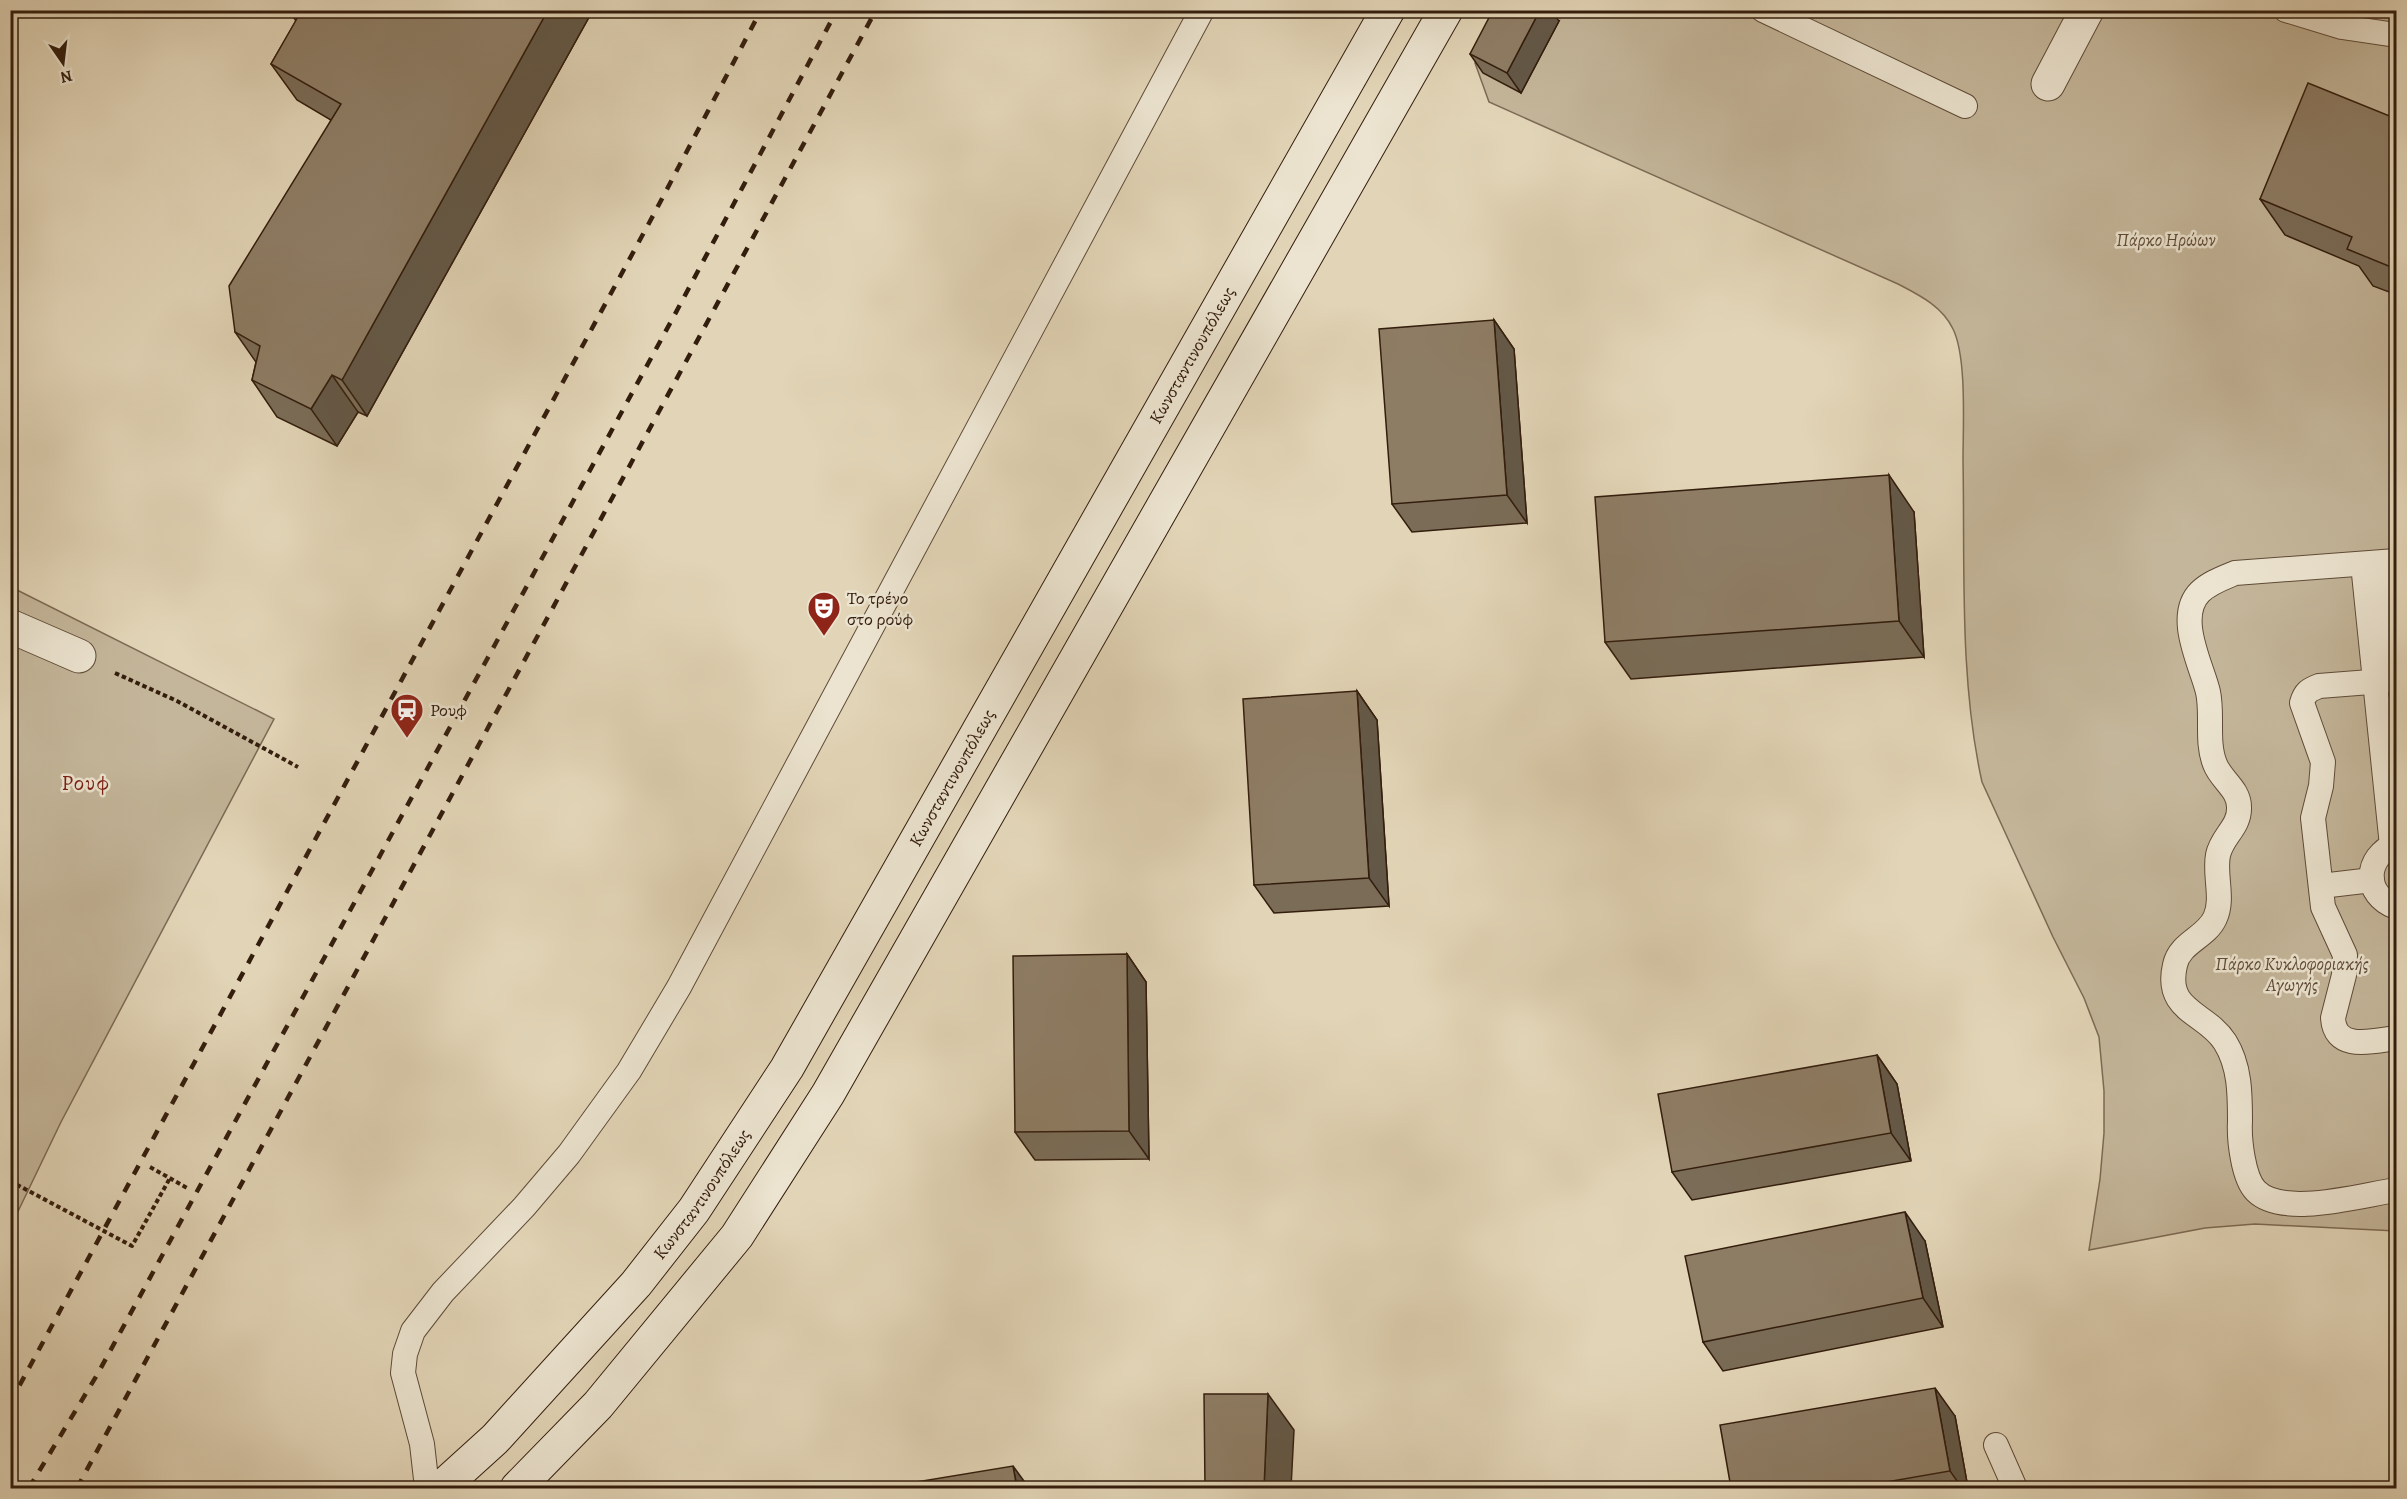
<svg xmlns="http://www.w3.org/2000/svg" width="2407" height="1499" font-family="Alegreya,serif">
	<rect width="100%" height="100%" fill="#e2d5b7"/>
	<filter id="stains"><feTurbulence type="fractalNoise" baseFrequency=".00333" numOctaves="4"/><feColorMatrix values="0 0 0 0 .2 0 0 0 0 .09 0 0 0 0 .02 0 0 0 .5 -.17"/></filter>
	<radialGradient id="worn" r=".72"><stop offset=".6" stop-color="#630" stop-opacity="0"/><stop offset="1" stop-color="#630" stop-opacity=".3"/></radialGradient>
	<!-- green -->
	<g fill="#c4b69a" stroke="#7c6a54" stroke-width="1.5">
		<path d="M1505 11H2396V1231L2255 1224 2205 1228 2089 1250 2100 1179 2104 1133V1091L2099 1037 2084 998 2053 937 1982 782C1959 678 1965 567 1963 460 1963 427 1967 357 1953 329 1942 306 1919 295 1898 284L1489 102 1475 63Z"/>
		<path d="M11 587 274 719 61 1122 11 1226Z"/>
	</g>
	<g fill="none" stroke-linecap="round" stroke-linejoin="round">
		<!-- lane casing -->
		<g stroke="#5f4b38" stroke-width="26">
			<g id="lane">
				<path d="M1763 10 1965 106"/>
				<path d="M2286 10 2342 27 2396 35"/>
				<path d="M2396 561 2235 573C2223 578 2209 583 2200 592 2175 617 2202 666 2208 692 2213 715 2206 742 2215 764 2221 780 2239 789 2239 807 2240 827 2222 836 2218 855 2214 875 2224 899 2215 918 2206 938 2180 942 2175 965 2164 1012 2206 1012 2225 1042 2240 1066 2240 1094 2240 1121 2239 1139 2243 1178 2256 1191 2283 1218 2361 1195 2396 1190"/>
				<path d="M2385 562 2396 673"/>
				<path d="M2363 564 2392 846"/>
				<path d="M2396 680 2319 686C2309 690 2305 692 2302 703L2323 762 2321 786 2313 818 2323 907 2345 955 2344 975 2333 1018C2335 1052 2373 1041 2396 1038"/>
				<path d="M2396 844C2364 857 2363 895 2396 907"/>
				<path d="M2321 886 2372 880"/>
				<path d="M1996 1445 2015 1488"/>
				<path d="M427 1488 422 1444 403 1373 405 1354 413 1331 443 1292 524 1207 569 1154 629 1071 679 987 1202 10"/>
			</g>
		</g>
		<!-- street casing -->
		<g stroke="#5f4b38" stroke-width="35">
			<g id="street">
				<path d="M2048 84 2087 10"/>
				<path d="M10 626 79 656"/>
			</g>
		</g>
		<!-- secondary casing -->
		<g stroke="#331d0d" stroke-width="35">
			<g id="secondary">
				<path id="s1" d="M441 1488 495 1439 636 1284 694 1210 787 1068 1388 10"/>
				<path d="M517 1488 598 1405 737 1236 828 1094 1446 10"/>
			</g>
		</g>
		<!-- path -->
		<g stroke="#331d0d" stroke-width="4" stroke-dasharray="4.5 3" stroke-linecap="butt">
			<path d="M115 673 177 701 298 767"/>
			<path d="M150 1167 189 1189"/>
			<path d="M10 1181 132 1246 170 1178"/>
		</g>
		<!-- lane -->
		<use href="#lane" stroke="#ece4d0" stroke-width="24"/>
		<!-- street -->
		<use href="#street" stroke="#ece4d0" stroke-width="33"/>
		<!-- secondary -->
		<use href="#secondary" stroke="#ece4d0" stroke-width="33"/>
		<!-- rail -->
		<g stroke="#331d0d" stroke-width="4.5" stroke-dasharray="10 10" stroke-linecap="butt">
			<path d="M10 1403 655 212 761 10"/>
			<path d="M29 1488 97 1375 674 316 837 10"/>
			<path d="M77 1488 876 10"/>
		</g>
	</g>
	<!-- wall -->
	<g fill="#7a6c57" stroke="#331d0d" stroke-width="1.5">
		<path d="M289 10H593L367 416 358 412 337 446 277 417 252 380 256 362 235 332 331 120 297 100 271 64 296 21Z"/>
		<path d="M1559 21 1521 93 1483 73 1470 54Z"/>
		<path d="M2397 119V295L2373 286 2359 266 2285 235 2260 199Z"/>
		<path d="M1494 320 1514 349 1527 523 1412 532 1392 504Z"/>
		<path d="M1914 512 1924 657 1631 679 1605 642Z"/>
		<path d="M1357 691 1377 720 1389 906 1274 913 1254 885Z"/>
		<path d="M1127 954 1146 982 1149 1159 1035 1160 1015 1132Z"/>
		<path d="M1877 1055 1897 1084 1911 1161 1692 1200 1672 1172Z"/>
		<path d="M1925 1241 1943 1327 1723 1371 1703 1342Z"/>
		<path d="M1955 1416 1968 1488H1731Z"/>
	</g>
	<!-- shaded-wall -->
	<g fill="#635847" stroke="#331d0d" stroke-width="1.5">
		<path d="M548 10H593L367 416 342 380Z"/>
		<path d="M1540 10H1551L1559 21 1521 93 1507 73Z"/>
		<path d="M2397 252V275L2391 267Z"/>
		<path d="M1494 320 1514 349 1527 523 1507 495Z"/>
		<path d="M332 375 358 412 337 446 311 409Z"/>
		<path d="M1889 475 1914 512 1924 657 1899 621Z"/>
		<path d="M1357 691 1377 720 1389 906 1369 878Z"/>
		<path d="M1127 954 1146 982 1149 1159 1129 1131Z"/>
		<path d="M1877 1055 1897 1084 1911 1161 1891 1133Z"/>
		<path d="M1905 1212 1925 1241 1943 1327 1923 1298Z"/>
		<path d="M1935 1388 1955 1416 1968 1488H1962L1950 1471Z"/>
		<path d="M1268 1394 1294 1430 1291 1488H1264Z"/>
		<path d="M1013 1466 1029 1488H1017Z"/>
	</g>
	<!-- building -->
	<g fill="#8e7d65" stroke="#331d0d" stroke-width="1.5">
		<path d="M294 10H548L342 380 332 375 311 409 252 380 260 346 235 332 229 286 341 104 271 64 299 15Z"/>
		<path d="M1493 10H1540L1507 73 1470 54Z"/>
		<path d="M2308 83 2397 119V252L2391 267 2347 249 2352 237 2260 199Z"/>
		<path d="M1494 320 1507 495 1392 504 1379 329Z"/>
		<path d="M1889 475 1899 621 1605 642 1595 497Z"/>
		<path d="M1357 691 1369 878 1254 885 1243 699Z"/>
		<path d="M1127 954 1129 1131 1015 1132 1013 956Z"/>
		<path d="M1877 1055 1891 1133 1672 1172 1658 1094Z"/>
		<path d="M1905 1212 1923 1298 1703 1342 1685 1256Z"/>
		<path d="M1935 1388 1950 1471 1852 1488H1731L1720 1425Z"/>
		<path d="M1204 1394H1268L1264 1488H1205Z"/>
		<path d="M1013 1466 1017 1488H880Z"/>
	</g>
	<!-- icons -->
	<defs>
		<g id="theatre-pin" transform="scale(1.725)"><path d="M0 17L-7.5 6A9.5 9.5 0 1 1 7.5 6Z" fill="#8f2418" stroke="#ece4d0"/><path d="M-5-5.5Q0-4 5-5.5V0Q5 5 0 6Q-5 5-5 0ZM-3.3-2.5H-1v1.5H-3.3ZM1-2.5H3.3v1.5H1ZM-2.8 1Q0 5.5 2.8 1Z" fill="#fff"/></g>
		<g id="station-pin" transform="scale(1.725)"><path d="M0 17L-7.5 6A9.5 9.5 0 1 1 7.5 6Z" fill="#8f2418" stroke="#ece4d0"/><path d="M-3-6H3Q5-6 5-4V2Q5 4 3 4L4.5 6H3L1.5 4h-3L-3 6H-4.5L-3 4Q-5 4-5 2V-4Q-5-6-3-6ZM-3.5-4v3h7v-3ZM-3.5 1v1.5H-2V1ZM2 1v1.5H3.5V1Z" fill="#fff"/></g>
	</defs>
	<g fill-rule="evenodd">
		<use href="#theatre-pin" x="824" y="608"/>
		<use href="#station-pin" x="407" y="710"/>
	</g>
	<g text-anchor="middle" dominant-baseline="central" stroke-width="5" stroke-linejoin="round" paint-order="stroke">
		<!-- park labels -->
		<g font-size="18" font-style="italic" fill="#5e4b37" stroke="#ece4d0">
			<text x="2166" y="240">Πάρκο Ηρώων</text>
			<text x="2292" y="964">Πάρκο Κυκλοφοριακής<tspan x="2292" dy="21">Αγωγής</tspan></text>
		</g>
		<!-- street labels -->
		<g font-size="18" fill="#331d0d" stroke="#ece4d0">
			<text stroke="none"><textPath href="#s1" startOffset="1366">Κωνσταντινουπόλεως</textPath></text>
			<text stroke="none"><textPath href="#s1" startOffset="880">Κωνσταντινουπόλεως</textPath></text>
			<text stroke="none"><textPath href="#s1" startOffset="394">Κωνσταντινουπόλεως</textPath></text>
		</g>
		<!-- poi labels -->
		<g font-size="18" fill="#331d0d" stroke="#ece4d0" text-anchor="start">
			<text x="847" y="598">Το τρένο<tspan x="847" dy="21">στο ρούφ</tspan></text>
			<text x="430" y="710">Ρουφ</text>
		</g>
		<!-- quarter labels -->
		<g font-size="21" letter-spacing="1.5" fill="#7a1f14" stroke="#ece4d0">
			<text x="86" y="783">Ρουφ</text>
		</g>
	</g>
	<!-- margin -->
	<rect width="2407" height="1499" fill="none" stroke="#e2d5b7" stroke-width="36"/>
	<rect x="12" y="12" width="2383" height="1475" fill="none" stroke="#331d0d" stroke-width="3"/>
	<rect x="18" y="18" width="2371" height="1463" fill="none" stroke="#331d0d" stroke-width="1.5"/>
	<!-- north arrow -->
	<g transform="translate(63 63) rotate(166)" stroke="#ece4d0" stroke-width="4.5" paint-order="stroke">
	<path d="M0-4.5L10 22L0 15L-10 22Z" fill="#331d0d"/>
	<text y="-9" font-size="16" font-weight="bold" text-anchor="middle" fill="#331d0d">N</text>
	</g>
	<rect width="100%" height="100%" filter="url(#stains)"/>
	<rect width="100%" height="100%" fill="url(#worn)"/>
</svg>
